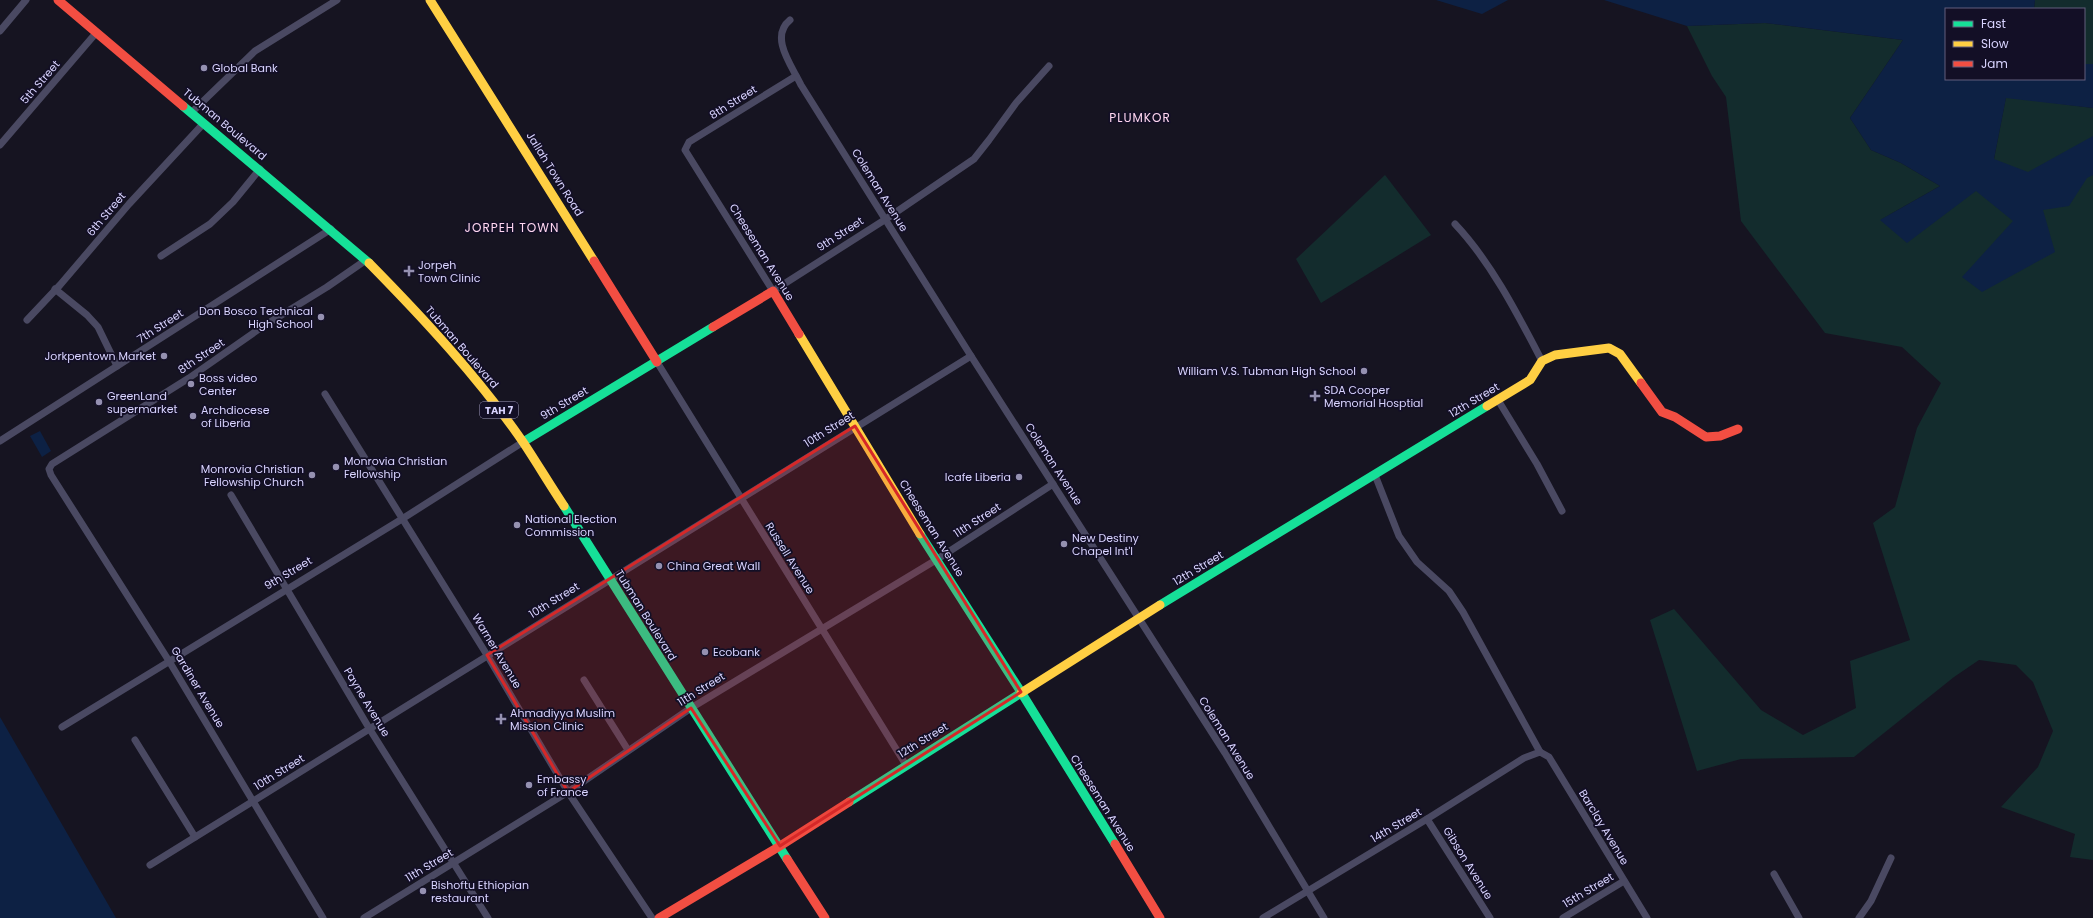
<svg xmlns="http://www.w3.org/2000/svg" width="2093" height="918" font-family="Poppins,sans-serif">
	<rect width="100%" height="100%" fill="#161421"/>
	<!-- green -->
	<g fill="#132c2d">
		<path d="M2035 0H2093V64H2084V9H2034Z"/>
		<path d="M1765 23 1903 40 1850 118 1871 150 1901 163 1940 186 1880 220 1994 159 2006 97 2093 108V860L2070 857 2075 834 2001 807 2038 767 2053 731 2033 682 2016 665 1979 660 1954 677 1854 757 1741 759 1697 771 1650 620 1674 609 1761 710 1803 735 1856 708 1850 661 1910 640 1873 523 1895 507 1917 428 1941 383 1902 347 1825 333 1741 221 1726 97 1712 76 1687 26Z"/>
		<path d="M1385 175 1431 235 1321 303 1296 259Z"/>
	</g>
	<!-- water -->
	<g fill="#0d2144">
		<path d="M1436 0H1508L1482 14Z"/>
		<path d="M1604 0H2035L2034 9H1946V79H2084V64H2093V108L2006 98 1994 159 2028 172 2093 136V175L2087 178 2069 206 2043 210 2055 252 1982 292 1962 277 2013 221 1976 191 1907 243 1880 220 1940 186 1901 163 1871 150 1850 118 1903 40 1765 23 1687 26Z"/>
		<path d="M40 431 51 451 42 457 30 436Z"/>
		<path d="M0 717 116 918H0Z"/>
	</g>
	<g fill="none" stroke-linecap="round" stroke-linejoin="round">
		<!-- street -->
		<g stroke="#4a4962" stroke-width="7">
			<path d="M790 20C769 37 792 66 801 85L971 356 1225 753 1324 918"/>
			<path d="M0 31 26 0"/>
			<path d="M796 76 689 142 685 150 773 291 886 219 974 159 989 140 1016 103 1049 66"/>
			<path d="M192 112 255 51 337 0"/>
			<path d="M0 145 96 33"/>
			<path d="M1455 224C1491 262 1518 315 1542 361"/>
			<path d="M161 256 210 224 233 202 260 169"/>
			<path d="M55 289 87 315 98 327 117 366"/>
			<path d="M27 320 60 285 129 204 204 123"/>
			<path d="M657 362 906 765"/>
			<path d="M325 394 487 655 568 792 652 918"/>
			<path d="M1498 400 1537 464 1562 511"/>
			<path d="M0 441 331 229"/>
			<path d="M1375 475 1399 536 1417 562 1449 591 1463 612 1540 752"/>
			<path d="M231 495 369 728 488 918"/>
			<path d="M584 680 628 750"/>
			<path d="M62 727 402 519 523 442"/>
			<path d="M135 740 195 837"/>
			<path d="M1427 819 1490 918"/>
			<path d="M150 865 971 356"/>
			<path d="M1774 874 1799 918"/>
			<path d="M323 918 169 661 51 475 49 469 52 464 189 378 262 327 327 287 366 260"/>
			<path d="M364 918 568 792 691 708 936 560 1053 484"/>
			<path d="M1263 918 1427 819 1524 758 1540 752 1549 757 1647 918"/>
			<path d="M1563 918 1624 881"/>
			<path d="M1859 918 1871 901 1891 858"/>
		</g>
		<!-- fast -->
		<g stroke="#16e098" stroke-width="9">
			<path d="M183 106 369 263"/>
			<path d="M523 442 713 327"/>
			<path d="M564 506 787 859"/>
			<path d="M920 534 1021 692 1115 844"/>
			<path d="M1160 605 1487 406"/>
			<path d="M849 802 1021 693"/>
		</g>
		<!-- slow -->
		<g stroke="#ffcf43" stroke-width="9">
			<path d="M430 0 594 261"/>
			<path d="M369 263C424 319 479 378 523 442 537 463 550 485 564 506"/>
			<path d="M799 334 920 534"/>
			<path d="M1487 406 1530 380 1542 361 1555 355 1609 348 1620 354 1641 383"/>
			<path d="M1021 693 1160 605"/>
		</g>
		<!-- jam -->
		<g stroke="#f24e42" stroke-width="9">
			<path d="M58 0 183 106"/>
			<path d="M594 261 657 362"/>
			<path d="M713 327 773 291 799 334"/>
			<path d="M1641 383 1662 412 1675 417 1706 437 1720 436 1738 429"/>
			<path d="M1115 844 1160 918"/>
			<path d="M787 859 825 918"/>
			<path d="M659 918 780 846 849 802"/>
		</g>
	</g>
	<!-- marked area -->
	<path fill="#d62828" fill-opacity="0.2" stroke="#d62828" stroke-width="3" stroke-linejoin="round" d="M855 426 1021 692 780 846 691 708 568 792 487 655Z"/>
	<!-- markers -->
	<g fill="#9591b1" stroke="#130f26" stroke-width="1.5">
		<circle cx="204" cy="68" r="4"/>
		<path d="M407 265h4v4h4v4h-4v4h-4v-4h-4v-4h4z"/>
		<circle cx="321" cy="317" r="4"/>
		<circle cx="164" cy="356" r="4"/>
		<circle cx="1364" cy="371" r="4"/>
		<circle cx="191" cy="384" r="4"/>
		<path d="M1313 390h4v4h4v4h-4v4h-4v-4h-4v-4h4z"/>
		<circle cx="99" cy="402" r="4"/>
		<circle cx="193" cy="416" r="4"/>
		<circle cx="336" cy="467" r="4"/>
		<circle cx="312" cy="475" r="4"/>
		<circle cx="1019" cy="477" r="4"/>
		<circle cx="517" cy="525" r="4"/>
		<circle cx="1064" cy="544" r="4"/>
		<circle cx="659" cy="566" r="4"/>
		<circle cx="705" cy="652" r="4"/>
		<path d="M499 713h4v4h4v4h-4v4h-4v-4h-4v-4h4z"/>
		<circle cx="529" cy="785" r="4"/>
		<circle cx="423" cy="891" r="4"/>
	</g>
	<g text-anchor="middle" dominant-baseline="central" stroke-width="3.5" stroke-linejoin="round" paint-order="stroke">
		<!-- shield labels -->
		<rect fill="#130f26" stroke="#9e99be" stroke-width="1" x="480" y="402" width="38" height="16" rx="3"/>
		<g font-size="10" font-weight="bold" fill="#d9d4ff">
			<text x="499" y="410">TAH 7</text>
		</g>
		<!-- poi labels -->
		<g font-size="11" fill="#d9d4ff" stroke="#130f26" text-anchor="start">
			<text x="212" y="68">Global Bank</text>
			<text x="418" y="265">Jorpeh<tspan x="418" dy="13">Town Clinic</tspan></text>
			<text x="313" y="311" text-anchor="end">Don Bosco Technical<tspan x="313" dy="13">High School</tspan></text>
			<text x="156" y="356" text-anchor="end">Jorkpentown Market</text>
			<text x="1356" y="371" text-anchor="end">William V.S. Tubman High School</text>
			<text x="199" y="378">Boss video<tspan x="199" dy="13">Center</tspan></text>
			<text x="1324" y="390">SDA Cooper<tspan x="1324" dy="13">Memorial Hosptial</tspan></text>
			<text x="107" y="396">GreenLand<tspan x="107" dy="13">supermarket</tspan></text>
			<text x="201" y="410">Archdiocese<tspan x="201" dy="13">of Liberia</tspan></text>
			<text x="344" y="461">Monrovia Christian<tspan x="344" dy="13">Fellowship</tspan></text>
			<text x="304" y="469" text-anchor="end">Monrovia Christian<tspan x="304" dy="13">Fellowship Church</tspan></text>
			<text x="1011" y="477" text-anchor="end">Icafe Liberia</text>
			<text x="525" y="519">National Election<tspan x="525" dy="13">Commission</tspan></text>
			<text x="1072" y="538">New Destiny<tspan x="1072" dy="13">Chapel Int'l</tspan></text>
			<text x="667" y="566">China Great Wall</text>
			<text x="713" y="652">Ecobank</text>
			<text x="510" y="713">Ahmadiyya Muslim<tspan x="510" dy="13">Mission Clinic</tspan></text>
			<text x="537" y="779">Embassy<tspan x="537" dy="13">of France</tspan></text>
			<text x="431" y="885">Bishoftu Ethiopian<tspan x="431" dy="13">restaurant</tspan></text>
		</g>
		<!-- street labels -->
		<g font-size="11" fill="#d9d4ff" stroke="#130f26">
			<text transform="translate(40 82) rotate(-49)">5th Street</text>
			<text transform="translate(733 102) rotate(-32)">8th Street</text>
			<text transform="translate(225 124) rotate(40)">Tubman Boulevard</text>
			<text transform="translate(555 174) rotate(58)">Jallah Town Road</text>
			<text transform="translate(880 190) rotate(58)">Coleman Avenue</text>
			<text transform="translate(106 214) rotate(-50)">6th Street</text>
			<text transform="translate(840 234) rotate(-33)">9th Street</text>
			<text transform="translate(762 252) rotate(58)">Cheeseman Avenue</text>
			<text transform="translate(160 326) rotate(-33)">7th Street</text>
			<text transform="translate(462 347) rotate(49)">Tubman Boulevard</text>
			<text transform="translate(201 356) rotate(-34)">8th Street</text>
			<text transform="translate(1474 400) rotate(-31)">12th Street</text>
			<text transform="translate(564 403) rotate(-31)">9th Street</text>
			<text transform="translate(829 429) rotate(-32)">10th Street</text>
			<text transform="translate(1054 464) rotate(57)">Coleman Avenue</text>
			<text transform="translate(977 520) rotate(-33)">11th Street</text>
			<text transform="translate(932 528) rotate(58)">Cheeseman Avenue</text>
			<text transform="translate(790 558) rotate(58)">Russell Avenue</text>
			<text transform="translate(1198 568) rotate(-31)">12th Street</text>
			<text transform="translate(288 573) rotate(-31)">9th Street</text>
			<text transform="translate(554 600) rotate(-32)">10th Street</text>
			<text transform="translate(646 615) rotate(58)">Tubman Boulevard</text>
			<text transform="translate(497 651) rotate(59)">Warner Avenue</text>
			<text transform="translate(198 687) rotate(59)">Gardiner Avenue</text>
			<text transform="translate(701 689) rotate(-32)">11th Street</text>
			<text transform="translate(367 702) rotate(59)">Payne Avenue</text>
			<text transform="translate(1227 738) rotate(58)">Coleman Avenue</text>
			<text transform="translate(923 740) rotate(-32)">12th Street</text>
			<text transform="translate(279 772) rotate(-32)">10th Street</text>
			<text transform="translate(1103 803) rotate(58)">Cheeseman Avenue</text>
			<text transform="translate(1396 825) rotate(-31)">14th Street</text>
			<text transform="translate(1604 827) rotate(59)">Barclay Avenue</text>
			<text transform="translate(1468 863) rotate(58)">Gibson Avenue</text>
			<text transform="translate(429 865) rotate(-31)">11th Street</text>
			<text transform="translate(1588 890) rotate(-31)">15th Street</text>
		</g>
		<!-- neighbourhood labels -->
		<g font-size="12" letter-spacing="1" fill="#ffd6f0" stroke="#130f26">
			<text x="1140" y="117">PLUMKOR</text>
			<text x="512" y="227">JORPEH TOWN</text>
		</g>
	</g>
	<!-- legend -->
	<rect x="1945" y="8" width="140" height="72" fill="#130f26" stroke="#625e7d"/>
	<rect x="1953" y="21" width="20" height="6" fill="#16e098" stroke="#625e7d"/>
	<text x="1981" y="28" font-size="12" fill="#d9d4ff">Fast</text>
	<rect x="1953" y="41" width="20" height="6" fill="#ffcf43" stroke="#625e7d"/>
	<text x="1981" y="48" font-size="12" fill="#d9d4ff">Slow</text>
	<rect x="1953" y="61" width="20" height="6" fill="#f24e42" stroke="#625e7d"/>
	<text x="1981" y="68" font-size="12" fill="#d9d4ff">Jam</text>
</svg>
